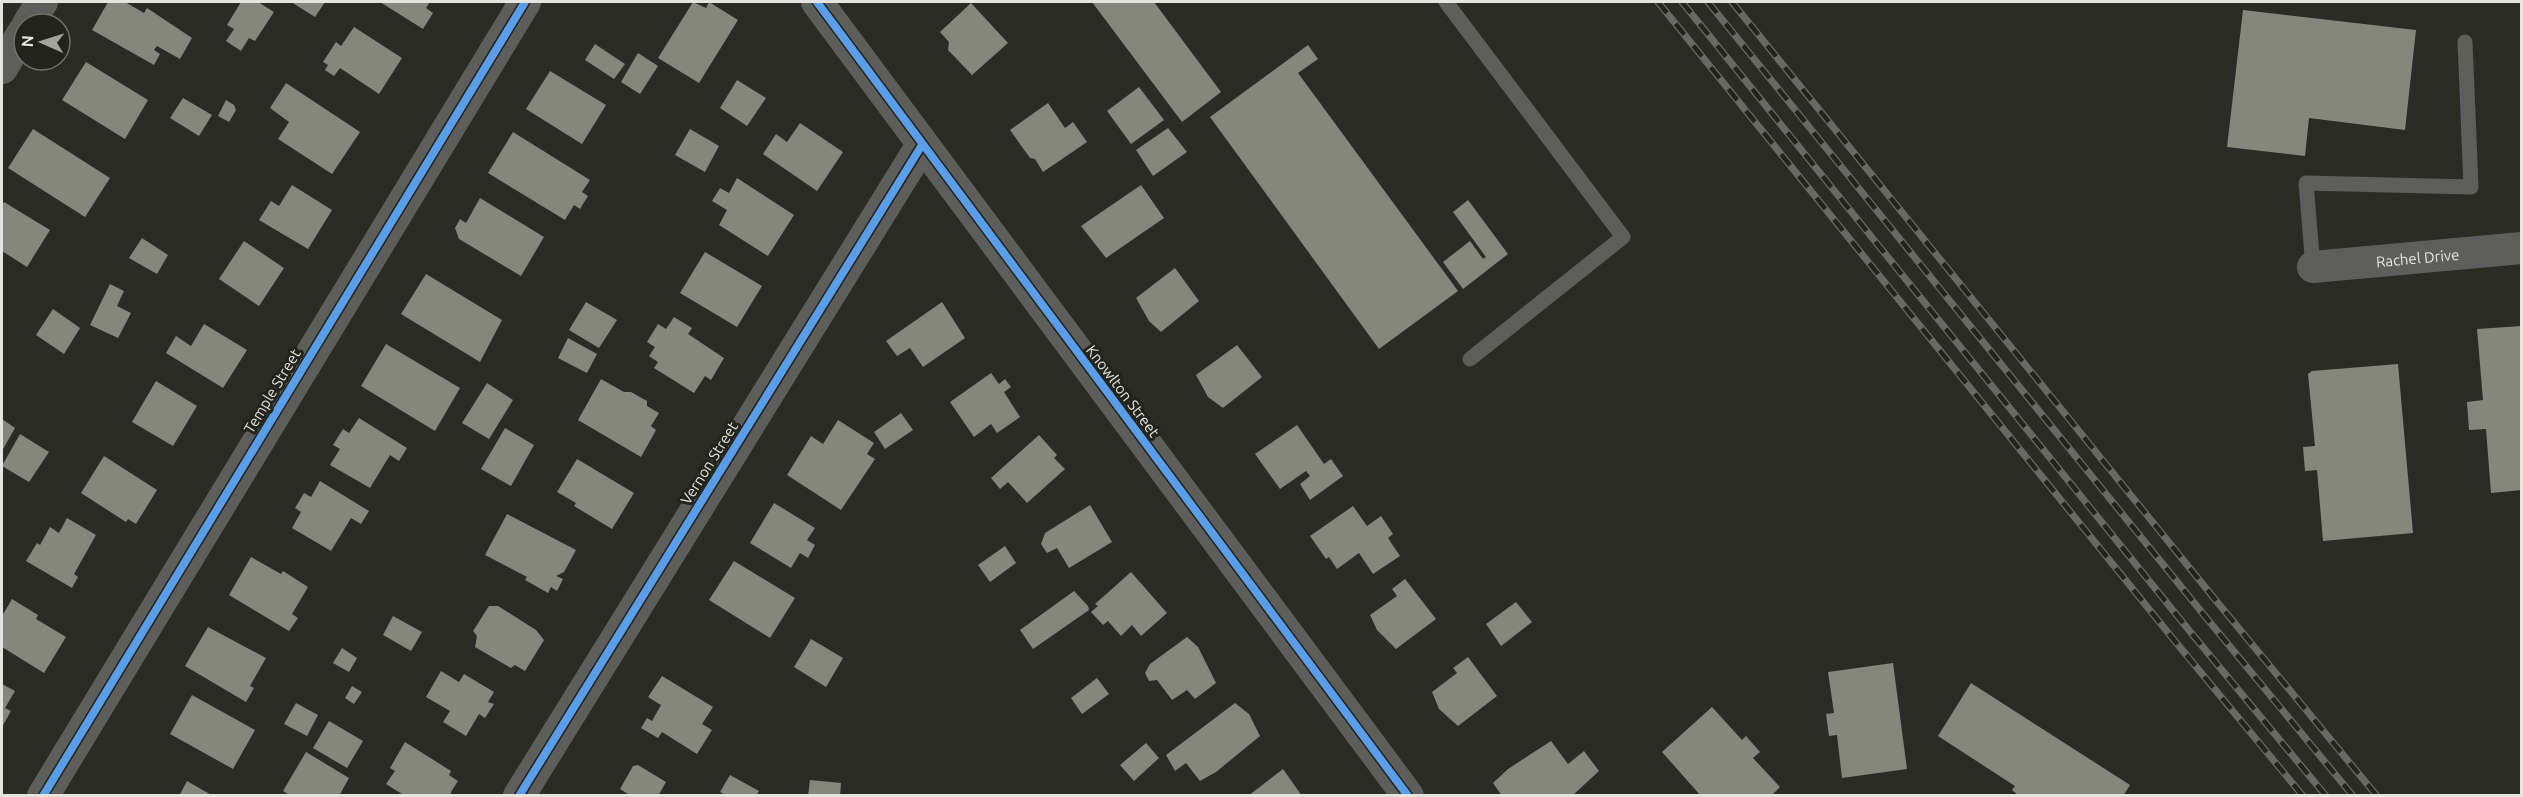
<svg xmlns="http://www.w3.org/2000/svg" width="2523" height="797" font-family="Ubuntu,sans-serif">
	<rect width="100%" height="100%" fill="#2c2c27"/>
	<!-- building -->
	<g fill="#85867c">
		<path d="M108 2H125L144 13 147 8 192 38 180 59 157 46 154 50 160 54 154 65 92 30Z"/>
		<path d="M241 2H258L274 12 255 41 249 38 241 51 226 41 234 29 227 25Z"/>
		<path d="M291 2H325L315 17Z"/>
		<path d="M380 2H430L426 8 433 13 423 29Z"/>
		<path d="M693 2 706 8 709 2 738 20 699 83 658 58Z"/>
		<path d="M1092 2H1154L1221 92 1182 122Z"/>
		<path d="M971 3 1008 43 972 75 948 50 949 42 940 32Z"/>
		<path d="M2243 10 2416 30 2405 130 2309 118 2305 156 2227 147Z"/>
		<path d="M354 27 402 58 379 94 340 68 334 76 325 70 328 65 323 62 336 42 341 46Z"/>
		<path d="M595 44 625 64 614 79 585 60Z"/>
		<path d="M1308 45 1318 59 1298 73 1458 291 1379 349 1210 117Z"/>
		<path d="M638 53 658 66 640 94 621 82Z"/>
		<path d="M86 62 148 100 125 139 62 100Z"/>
		<path d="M550 71 606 105 582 144 526 109Z"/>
		<path d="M737 80 766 98 747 126 720 108Z"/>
		<path d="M286 83 360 132 332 174 278 139 289 122 270 108Z"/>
		<path d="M1139 87 1164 120 1131 144 1107 111Z"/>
		<path d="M183 98 212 115 199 136 170 118Z"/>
		<path d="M226 100 234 105 236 110 229 122 218 116Z"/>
		<path d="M1048 103 1065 128 1073 122 1087 142 1043 172 1035 159 1030 158 1010 130Z"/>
		<path d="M800 123 843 152 817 191 763 154 776 134 787 142Z"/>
		<path d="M1168 128 1187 152 1153 176 1136 150Z"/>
		<path d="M33 129 110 178 85 217 8 168Z"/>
		<path d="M690 129 719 146 705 172 675 155Z"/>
		<path d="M513 132 590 180 582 192 588 196 580 209 574 205 565 220 488 173Z"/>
		<path d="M737 178 794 215 768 256 719 225 727 210 712 201 720 188 729 193Z"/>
		<path d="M292 185 332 210 308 249 259 220 271 201 279 206Z"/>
		<path d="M1141 185 1164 218 1106 258 1081 226Z"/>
		<path d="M480 198 544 237 521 276 459 239 455 228 460 219 466 223Z"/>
		<path d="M1468 200 1508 254 1463 289 1443 262 1470 241 1483 259 1486 257 1453 212Z"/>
		<path d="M4 202 50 230 27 267 2 251V206Z"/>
		<path d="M142 238 168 255 157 274 129 258Z"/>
		<path d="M244 241 284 268 259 306 219 279Z"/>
		<path d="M705 252 762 286 737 327 680 293Z"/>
		<path d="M1175 268 1199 301 1161 332 1149 321 1136 298Z"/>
		<path d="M426 274 502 320 480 362 401 314Z"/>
		<path d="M110 284 124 291 117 306 131 313 118 338 90 325Z"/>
		<path d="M586 302 617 320 599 348 569 330Z"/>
		<path d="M942 302 965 338 923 367 910 348 897 356 886 341Z"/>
		<path d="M53 309 80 328 64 354 36 335Z"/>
		<path d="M674 317 692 328 688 334 724 358 711 380 705 376 694 393 654 368 658 362 649 356 655 347 647 342 658 324 666 329Z"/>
		<path d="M204 324 247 350 223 388 166 353 176 336 191 346Z"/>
		<path d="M2522 326V490L2491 493 2486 429 2469 430 2467 402 2483 400 2477 329Z"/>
		<path d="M568 338 597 354 587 373 558 358Z"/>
		<path d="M386 344 460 388 435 431 361 386Z"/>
		<path d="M1237 345 1262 377 1223 408 1208 397 1196 375Z"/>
		<path d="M2398 364 2413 533 2323 541 2317 470 2305 471 2303 447 2315 446 2308 374 2312 371Z"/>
		<path d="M991 373 999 384 1005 379 1011 387 1004 392 1020 417 997 433 991 424 974 437 950 402Z"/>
		<path d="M601 379 624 392H631L647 401V406L659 413 651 426 656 430 641 457 578 420Z"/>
		<path d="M156 381 197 406 173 446 132 422Z"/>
		<path d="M487 383 513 400 489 439 462 423Z"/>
		<path d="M901 413 913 430 885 449 874 432Z"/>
		<path d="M359 418 407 448 399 461 390 455 370 488 330 465 340 449 333 445 343 429 349 433Z"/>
		<path d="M2 419 15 428 2 451Z"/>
		<path d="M838 420 874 443 867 454 875 459 841 510 787 475 811 436 823 444Z"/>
		<path d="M1297 425 1324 464 1331 459 1343 476 1310 500 1300 484 1310 476 1306 471 1280 489 1255 454Z"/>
		<path d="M505 428 534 445 511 486 481 469Z"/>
		<path d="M20 434 49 452 29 482 2 466Z"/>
		<path d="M1039 435 1057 455 1054 458 1065 469 1027 503 1008 482 1000 489 991 478Z"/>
		<path d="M104 456 157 490 136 524 128 519 126 522 81 493Z"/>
		<path d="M577 459 634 493 612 529 574 506 576 503 557 492Z"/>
		<path d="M320 481 369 511 361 524 351 518 331 551 292 528 301 512 295 508 304 493 311 497Z"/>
		<path d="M774 503 815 528 807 540 815 545 808 558 800 553 791 568 750 543Z"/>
		<path d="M1090 505 1112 542 1069 568 1057 548 1047 553 1041 544 1045 533Z"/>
		<path d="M1353 506 1367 526 1381 516 1393 534 1388 538 1400 556 1373 574 1359 553 1337 569 1329 557 1326 559 1310 536Z"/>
		<path d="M507 514 576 550 564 572 556 576 563 579 557 591 551 587 548 593 525 580 527 577 485 555Z"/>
		<path d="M67 518 96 535 74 574 78 577 72 588 26 561 37 543 40 545 50 527 59 533Z"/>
		<path d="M1005 546 1016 563 990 582 978 565Z"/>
		<path d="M251 557 281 574 283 571 308 587 292 614 298 618 289 631 229 595Z"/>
		<path d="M734 561 795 598 770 638 709 600Z"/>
		<path d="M1131 572 1167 613 1141 636 1132 625 1121 636 1108 621 1103 625 1091 612 1098 606 1095 604Z"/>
		<path d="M1405 579 1436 619 1396 649 1377 630 1370 615 1397 596 1392 589Z"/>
		<path d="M1074 591 1088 606 1089 610 1033 649 1020 630Z"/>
		<path d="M12 599 38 615 36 619 66 637 44 673 2 647V616Z"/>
		<path d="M1516 602 1532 622 1501 646 1486 624Z"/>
		<path d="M489 606H498L536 630 544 640 525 671 515 665 511 668 475 647 477 636 473 631Z"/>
		<path d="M393 616 422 632 411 651 383 635Z"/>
		<path d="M208 627 266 658 250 686 254 688 246 702 185 666Z"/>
		<path d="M1187 637 1198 647 1216 683 1195 699 1187 690 1172 700 1157 680 1149 681 1145 673 1150 664Z"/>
		<path d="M811 639 843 658 826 687 794 667Z"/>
		<path d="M342 648 357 658 349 672 333 663Z"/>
		<path d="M1468 657 1497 696 1458 726 1439 709 1432 692 1457 673 1453 668Z"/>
		<path d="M1893 663 1907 769 1842 778 1837 735 1829 736 1826 714 1834 713 1828 672Z"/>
		<path d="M441 671 459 682 464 674 494 692 488 702 494 704 485 718 479 714 466 736 443 722 450 711 426 697Z"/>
		<path d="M662 676 713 707 702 724 712 730 697 754 662 732 658 738 641 728 647 718 652 721 661 705 648 697Z"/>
		<path d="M1097 678 1109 694 1082 714 1071 698Z"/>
		<path d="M1971 683 2130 785 2123 796H2019L2012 790 2015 786 1938 736Z"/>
		<path d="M2 684 15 691 5 708 11 711 2 727Z"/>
		<path d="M352 686 362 692 354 704 345 698Z"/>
		<path d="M192 695 255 730 233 769 170 734Z"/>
		<path d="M296 703 318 715 307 736 284 724Z"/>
		<path d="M1235 703 1249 714 1260 736 1216 772 1200 781 1186 763 1175 771 1166 755Z"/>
		<path d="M1712 707 1742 740 1746 736 1760 752 1753 758 1780 787 1771 796H1701L1662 752Z"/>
		<path d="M329 721 363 741 347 768 313 748Z"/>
		<path d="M1551 741 1568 764 1584 751 1599 771 1572 796H1502L1493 783 1508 769Z"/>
		<path d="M405 742 451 771 449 775 458 781 451 792V796H405L386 784 395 771 390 768Z"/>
		<path d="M1146 743 1159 758 1134 781 1120 765Z"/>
		<path d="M306 752 349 778 339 796H291L283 791Z"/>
		<path d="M638 765 666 782 658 796H631L620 789 633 766Z"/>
		<path d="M1283 769 1302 796H1248Z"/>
		<path d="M730 775 759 791 756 796H727L720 792Z"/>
		<path d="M810 780 841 783 840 796H808Z"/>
		<path d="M187 781 213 796H179Z"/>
	</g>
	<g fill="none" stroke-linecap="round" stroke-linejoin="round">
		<!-- lane -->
		<g stroke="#5e5e5d" stroke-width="15">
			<path d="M1446 2 1623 237 1470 359"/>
			<path d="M2313 267 2306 183 2471 187 2465 42"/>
		</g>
		<!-- street -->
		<g stroke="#5e5e5d" stroke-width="32">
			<path d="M817 2 1408 796"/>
			<path d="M28 24 42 2"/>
			<path d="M2 68 24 31"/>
			<path id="s1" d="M2313 267 2522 248"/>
			<path d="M43 796 525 2"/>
			<path d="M519 796 922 145"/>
		</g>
		<!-- rail casing -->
		<g stroke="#696a67" stroke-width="7">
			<g id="rail">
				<path d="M1658 2 2174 640 2303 796"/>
				<path d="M1682 2 2188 629 2326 796"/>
				<path d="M1708 2 2204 615 2353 796"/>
				<path d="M1732 2 2218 603 2377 796"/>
			</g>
		</g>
		<!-- rail -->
		<use href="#rail" stroke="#23241b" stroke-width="4.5" stroke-dasharray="14" stroke-linecap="butt"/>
		<!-- cycleway casing -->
		<g stroke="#23241b" stroke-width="11">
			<g id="cycleway">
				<path d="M817 2 1408 796"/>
				<path d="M43 796 525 2"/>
				<path d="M519 796 922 145"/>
			</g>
		</g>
		<!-- cycleway -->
		<use href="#cycleway" stroke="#5a9eea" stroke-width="8"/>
	</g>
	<g text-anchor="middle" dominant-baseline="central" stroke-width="6" stroke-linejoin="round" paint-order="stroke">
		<!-- street labels -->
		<g font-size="15" fill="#e4e5df" stroke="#23241b">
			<text stroke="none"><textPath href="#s1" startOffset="105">Rachel Drive</textPath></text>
			<text transform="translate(272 391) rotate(-59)">Temple Street</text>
			<text transform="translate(1123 391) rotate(53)">Knowlton Street</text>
			<text transform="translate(709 463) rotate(-58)">Vernon Street</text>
		</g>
	</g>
	<!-- border -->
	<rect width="2523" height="797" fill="none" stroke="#e4e5df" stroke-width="6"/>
	<!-- north arrow -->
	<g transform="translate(42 42) rotate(273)"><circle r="28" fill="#23241b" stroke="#707169" stroke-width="1.5"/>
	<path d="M0-4.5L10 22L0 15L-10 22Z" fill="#a4a49f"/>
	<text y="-9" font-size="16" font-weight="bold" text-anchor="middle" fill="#e4e5df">N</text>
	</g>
</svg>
